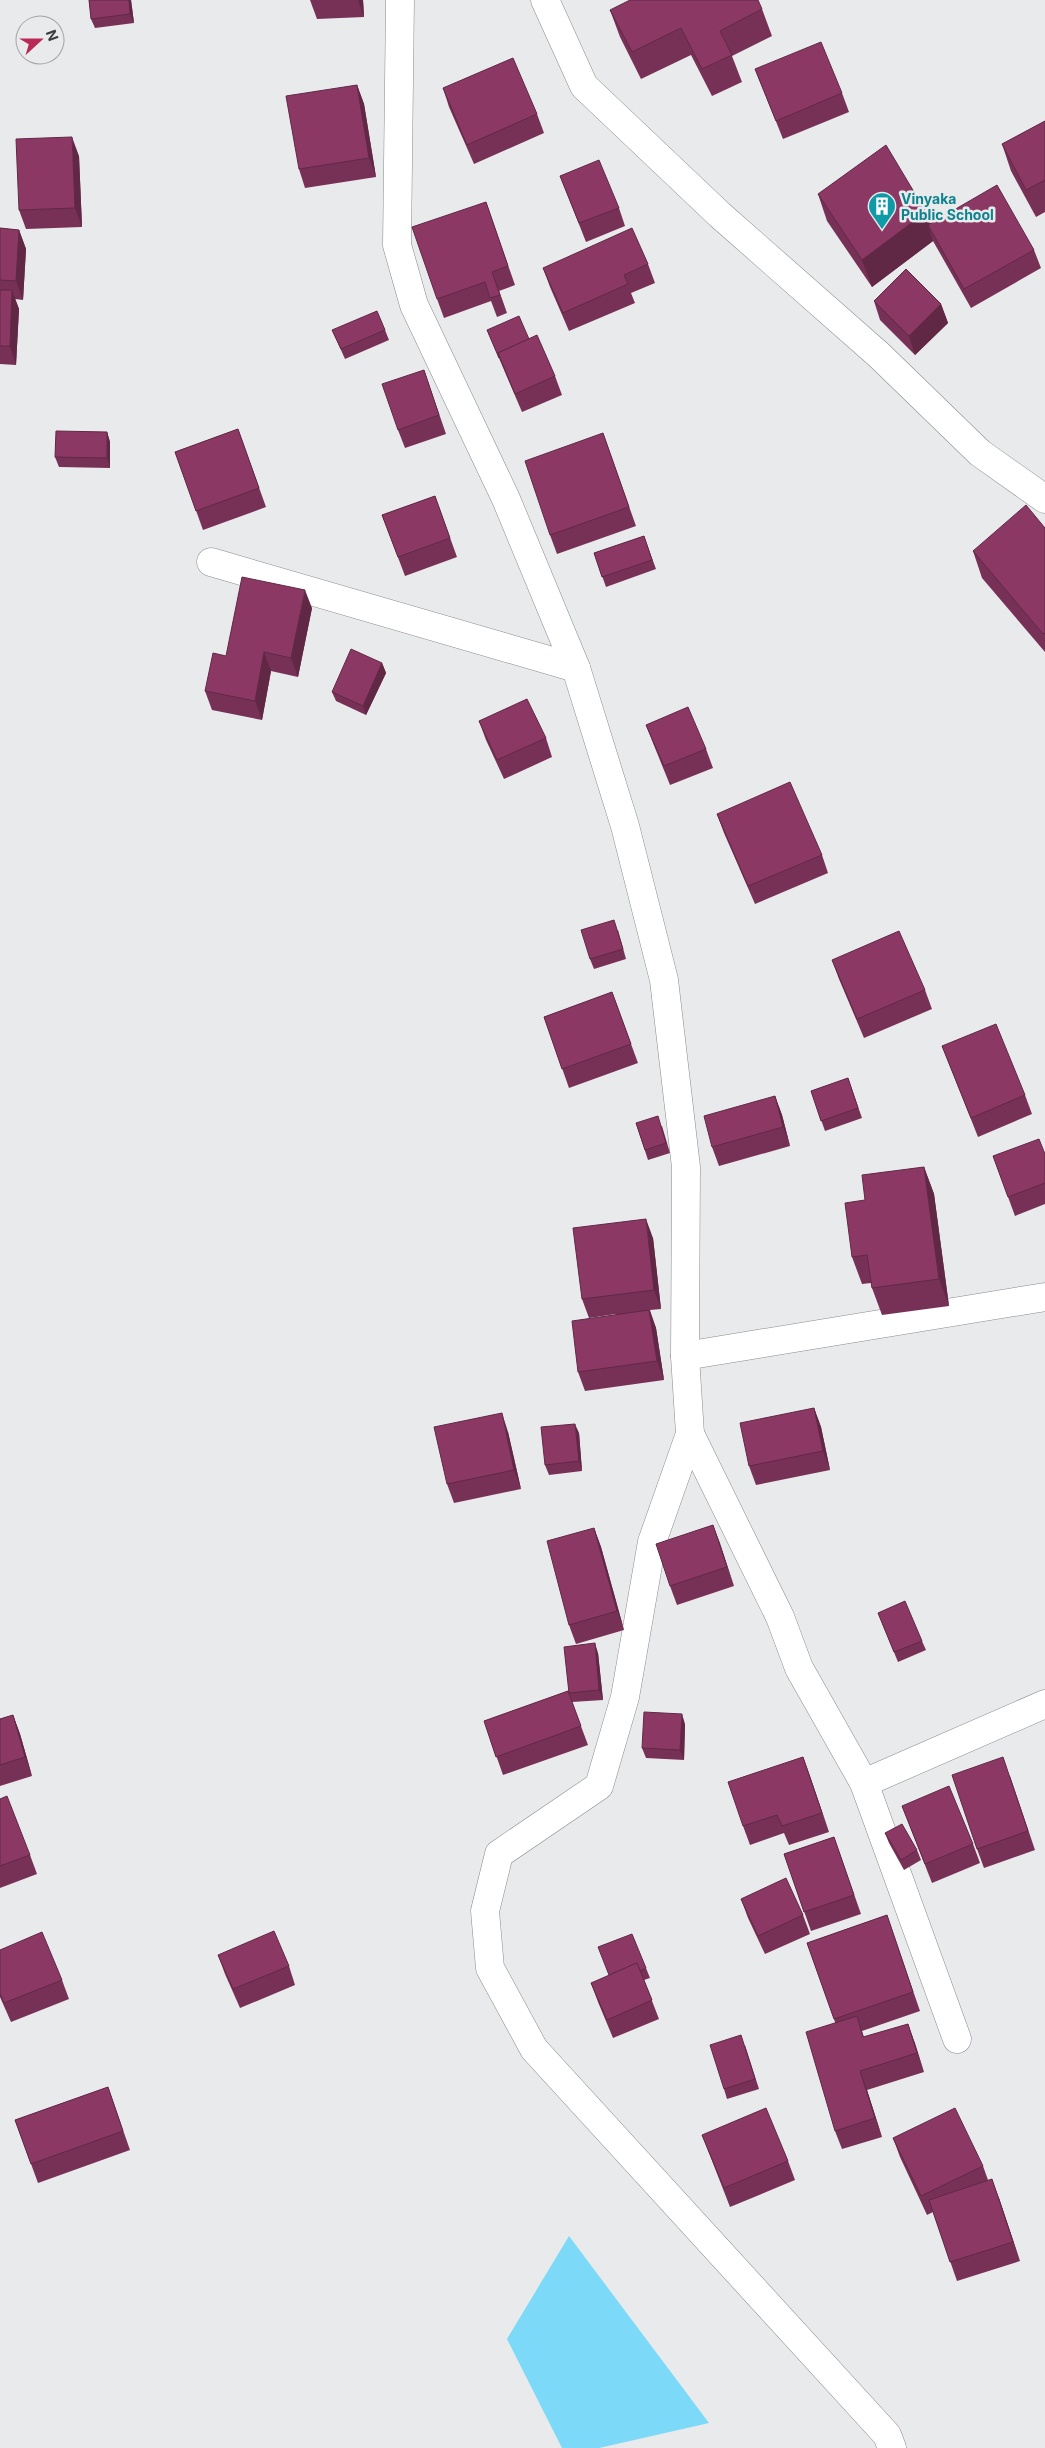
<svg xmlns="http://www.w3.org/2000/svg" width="1045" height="2448" font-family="Inter,sans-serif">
	<rect width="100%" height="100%" fill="#e9eaeb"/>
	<!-- water -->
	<path fill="#7cd9f7" d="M569 2236 709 2423 599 2448H562L507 2339Z"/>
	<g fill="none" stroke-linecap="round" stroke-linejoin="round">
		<!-- minor casing -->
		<g stroke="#898a8b" stroke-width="29">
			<g id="minor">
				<path d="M400 0 397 245 414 305 506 499 576 668 625 826 664 980 686 1167 685 1356 690 1434 652 1542 625 1697 599 1786 499 1854 485 1911 490 1968 534 2049 887 2435 892 2448"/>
				<path d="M545 0 584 86 720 215 879 355 980 453 1045 499"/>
				<path d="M211 562 576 668"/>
				<path d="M685 1356 1045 1297"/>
				<path d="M690 1434 780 1617 799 1668 864 1783 957 2039"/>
				<path d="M864 1783 1045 1704"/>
			</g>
		</g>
		<!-- minor -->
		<use href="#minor" stroke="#fff" stroke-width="28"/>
	</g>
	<!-- wall -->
	<g fill="#783156">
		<path d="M89 0H131L134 23 95 28 91 19Z"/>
		<path d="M310 0H363L364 17 317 19Z"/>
		<path d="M762 9 772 36 732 56 742 82 712 96 691 55 641 79 620 37 610 10Z"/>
		<path d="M755 69 842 93 849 112 783 139Z"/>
		<path d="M357 85 364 104 376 177 305 188 299 169Z"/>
		<path d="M443 88 537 114 544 133 474 164 449 107Z"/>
		<path d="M1045 121V212L1036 217 1011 171 1002 144Z"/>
		<path d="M79 156 82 227 26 229 19 210Z"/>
		<path d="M560 176 619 208 625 226 586 242Z"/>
		<path d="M818 194 926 212 930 223 1034 250 1041 268 971 308 933 241 872 287 827 221Z"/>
		<path d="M486 202 515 285 499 291 507 313 497 317 491 301 444 318 437 299Z"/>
		<path d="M0 228 19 230 26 249 23 300 15 299 19 309 16 365 0 364Z"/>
		<path d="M648 264 655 283 631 293 635 303 569 331 550 287 543 268Z"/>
		<path d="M874 301 941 304 948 323 915 355 880 320Z"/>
		<path d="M332 330H385L389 340 345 359Z"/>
		<path d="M487 330 529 339 555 376 562 395 522 412Z"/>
		<path d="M424 370 446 434 405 448 398 430Z"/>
		<path d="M238 429 266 507 203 530 175 452Z"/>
		<path d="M107 432 110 442V468L59 467 55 457Z"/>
		<path d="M603 433 636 526 557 554 550 535Z"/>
		<path d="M435 496 457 557 405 576 382 515Z"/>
		<path d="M1045 528V652L982 578 973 551Z"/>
		<path d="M644 536 656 569 606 587 594 553Z"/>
		<path d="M312 608 298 677 271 671 262 720 212 710 205 691 226 656Z"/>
		<path d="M382 663 386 673 366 715 336 701 332 692Z"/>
		<path d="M479 721 546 738 552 757 504 779 486 740Z"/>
		<path d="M646 725 706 749 713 768 670 785 653 743Z"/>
		<path d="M717 814 822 855 828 873 755 904 724 833Z"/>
		<path d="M618 930 626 959 594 969 590 959Z"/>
		<path d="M832 960 925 990 932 1009 864 1038 839 979Z"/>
		<path d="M612 992 638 1063 569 1088 544 1017Z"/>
		<path d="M942 1046 1025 1095 1032 1114 978 1137Z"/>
		<path d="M848 1078 862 1118 825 1131 811 1091Z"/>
		<path d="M775 1096 782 1115 790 1146 719 1166 712 1147Z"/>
		<path d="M636 1123 662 1126 670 1153 648 1160Z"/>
		<path d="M1045 1154V1204L1015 1216 993 1156Z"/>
		<path d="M924 1167 934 1194 949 1306 882 1315 872 1288 871 1283 862 1284 852 1257 865 1200Z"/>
		<path d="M653 1238 661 1309 650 1310 656 1328 664 1380 585 1391 578 1372 616 1314 589 1318 582 1299Z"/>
		<path d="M814 1408 821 1427 830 1470 756 1485 749 1466Z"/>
		<path d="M508 1432 521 1489 454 1503 447 1484Z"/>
		<path d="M579 1433 582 1471 549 1475 545 1465Z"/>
		<path d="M713 1525 734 1586 677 1605 670 1586Z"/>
		<path d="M594 1528 601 1547 624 1630 576 1644 569 1625Z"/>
		<path d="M878 1613 922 1641 926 1650 898 1662Z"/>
		<path d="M598 1653 603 1700 572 1702 588 1745 503 1775 484 1721 568 1691Z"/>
		<path d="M13 1715 20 1734 32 1776 0 1786V1719Z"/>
		<path d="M685 1724 684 1760 646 1758 642 1748Z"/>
		<path d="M803 1757 829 1832 789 1845 784 1833 750 1845 743 1826Z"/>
		<path d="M1010 1776 1035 1850 984 1868 977 1849Z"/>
		<path d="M0 1799 30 1855 37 1874 0 1888Z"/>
		<path d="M902 1806 973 1844 980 1863 932 1883Z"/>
		<path d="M885 1833 917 1850 921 1860 904 1870 889 1843Z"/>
		<path d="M834 1837 861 1914 811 1931 784 1854Z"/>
		<path d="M741 1899 803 1915 810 1934 765 1954 748 1918Z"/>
		<path d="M887 1915 920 2011 862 2031 864 2037 908 2024 924 2072 867 2090 882 2137 842 2149 835 2131V2022L807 1943Z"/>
		<path d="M0 1950 62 1980 69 1999 11 2022 0 1997Z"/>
		<path d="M218 1955 289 1966 295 1985 240 2008 225 1974Z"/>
		<path d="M646 1968 650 1978 644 1980 659 2019 613 2038 598 2002 591 1983Z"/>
		<path d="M745 2045 759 2089 727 2099 724 2089Z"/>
		<path d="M108 2087 130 2150 38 2183 15 2120Z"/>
		<path d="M702 2135 788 2161 795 2180 730 2207Z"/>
		<path d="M893 2138 983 2166 988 2180 999 2198 1020 2261 957 2281 933 2212 927 2215 900 2157Z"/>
	</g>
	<!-- shaded-wall -->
	<g fill="#612846">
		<path d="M129 0H131L134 23 130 14Z"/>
		<path d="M358 0H363L364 17Z"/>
		<path d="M357 85 364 104 376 177 369 158Z"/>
		<path d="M72 137 79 156 82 227 75 208Z"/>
		<path d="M926 212 935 238 928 225 933 241 872 287 862 260Z"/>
		<path d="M19 230 26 249 23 300 16 281Z"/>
		<path d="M492 272 499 291 507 313 500 295Z"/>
		<path d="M12 290 19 309 16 365 10 346Z"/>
		<path d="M941 304 948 323 915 355 909 336Z"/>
		<path d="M107 432 110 442V468L107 458Z"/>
		<path d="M305 590 312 608 298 677 291 658Z"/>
		<path d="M264 652 271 671 262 720 255 701Z"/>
		<path d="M382 663 386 673 366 715 363 706Z"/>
		<path d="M775 1096 782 1115 790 1146 783 1127Z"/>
		<path d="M924 1167 934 1194 949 1306 939 1279Z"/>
		<path d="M646 1219 653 1238 661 1309 654 1290Z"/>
		<path d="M649 1310 656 1328 664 1380 657 1361Z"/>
		<path d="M814 1408 821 1427 830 1470 823 1451Z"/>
		<path d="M502 1413 508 1432 521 1489 514 1470Z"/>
		<path d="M575 1424 579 1433 582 1471 579 1461Z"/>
		<path d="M713 1525 720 1543 734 1586 727 1567Z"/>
		<path d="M594 1528 601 1547 624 1630 617 1611Z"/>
		<path d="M595 1643 598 1653 603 1700 599 1690Z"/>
		<path d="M682 1714 685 1724 684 1760 680 1750Z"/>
		<path d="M13 1715 20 1734 32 1776 25 1757Z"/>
		<path d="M803 1757 810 1776 829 1832 822 1813Z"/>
		<path d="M908 2024 915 2043 924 2072 917 2053Z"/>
		<path d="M860 2071 867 2090 882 2137 875 2118Z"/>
		<path d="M992 2179 999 2198 1020 2261 1013 2242Z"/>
	</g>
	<!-- building -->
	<g fill="#8b3964" stroke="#612846">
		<path d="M89 0H129L130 14 91 19Z"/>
		<path d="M630 0H758L762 9 720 31 732 55 702 69 681 28 632 52 610 10Z"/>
		<path d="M821 42 842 93 776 121 755 69Z"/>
		<path d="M513 58 537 114 467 145 443 88Z"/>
		<path d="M357 85 369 158 299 169 286 96Z"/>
		<path d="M1045 121V180L1026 190 1002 144Z"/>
		<path d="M72 137 75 208 19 210 16 139Z"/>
		<path d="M886 145 926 212 862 260 818 194Z"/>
		<path d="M599 160 619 208 579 223 560 176Z"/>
		<path d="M997 185 1034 250 964 289 928 225Z"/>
		<path d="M486 202 508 266 492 272 500 295 490 298 485 282 437 299 412 227Z"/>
		<path d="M0 228 19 230 16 281 0 280Z"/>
		<path d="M632 228 648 264 624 275 628 284 563 313 543 268Z"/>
		<path d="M906 269 941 304 909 336 874 301Z"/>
		<path d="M0 290H12L10 346H0Z"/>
		<path d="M377 311 385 330 341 349 332 330Z"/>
		<path d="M519 316 529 339 498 353 499 358 487 330Z"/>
		<path d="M537 335 555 376 515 394 498 353Z"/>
		<path d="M424 370 439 415 398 430 382 384Z"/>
		<path d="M238 429 259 488 196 511 175 452Z"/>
		<path d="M56 431 107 432V458L55 457Z"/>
		<path d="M603 433 629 507 550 535 525 461Z"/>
		<path d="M435 496 450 538 398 557 382 515Z"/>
		<path d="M1026 505 1045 528V633L1043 634 973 551Z"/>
		<path d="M644 536 652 560 602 577 594 553Z"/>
		<path d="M242 577 305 590 291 658 264 652 255 701 205 691 213 653 226 656Z"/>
		<path d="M351 649 382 663 363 706 332 692Z"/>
		<path d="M527 699 546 738 497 760 479 721Z"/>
		<path d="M688 707 706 749 664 766 646 725Z"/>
		<path d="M790 782 822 855 748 886 717 814Z"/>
		<path d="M614 920 623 949 590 959 581 930Z"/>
		<path d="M899 931 925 990 857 1019 832 960Z"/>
		<path d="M612 992 631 1044 562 1069 544 1017Z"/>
		<path d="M996 1024 1025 1095 971 1118 942 1046Z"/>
		<path d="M848 1078 858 1108 821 1121 811 1091Z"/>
		<path d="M775 1096 783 1127 712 1147 704 1116Z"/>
		<path d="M658 1116 666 1143 645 1150 636 1123Z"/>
		<path d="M1039 1139 1045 1154V1183L1008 1197 993 1156Z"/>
		<path d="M924 1167 939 1279 872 1288 867 1255 852 1257 845 1203 865 1200 862 1175Z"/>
		<path d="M646 1219 654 1290 582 1299 573 1228Z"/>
		<path d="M649 1310 657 1361 578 1372 572 1321Z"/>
		<path d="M814 1408 823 1451 749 1466 740 1423Z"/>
		<path d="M502 1413 514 1470 447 1484 434 1427Z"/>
		<path d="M575 1424 579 1461 545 1465 541 1427Z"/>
		<path d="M713 1525 727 1567 670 1586 656 1544Z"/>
		<path d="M594 1528 617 1611 569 1625 547 1541Z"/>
		<path d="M905 1601 922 1641 894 1652 878 1613Z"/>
		<path d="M595 1643 599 1690 569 1693 564 1647Z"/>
		<path d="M568 1691 581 1726 496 1757 484 1721Z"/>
		<path d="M644 1712 682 1714 680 1750 642 1748Z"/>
		<path d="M13 1715 25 1757 0 1765V1719Z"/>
		<path d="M803 1757 822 1813 782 1826 777 1815 743 1826 728 1782Z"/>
		<path d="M1003 1757 1028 1831 977 1849 952 1775Z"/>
		<path d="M949 1786 973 1844 925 1864 902 1806Z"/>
		<path d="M7 1796 30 1855 0 1866V1799Z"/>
		<path d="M902 1824 917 1850 901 1860 885 1833Z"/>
		<path d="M834 1837 854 1895 804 1912 784 1854Z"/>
		<path d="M786 1878 803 1915 758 1936 741 1899Z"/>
		<path d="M887 1915 913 1992 834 2019 807 1943Z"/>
		<path d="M274 1931 289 1966 233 1989 218 1955Z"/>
		<path d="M42 1932 62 1980 4 2003 0 1994V1950Z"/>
		<path d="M632 1934 646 1968 640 1971 637 1963 609 1975 598 1947Z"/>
		<path d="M637 1963 652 2000 607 2020 591 1983Z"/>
		<path d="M857 2016 863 2037 908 2024 917 2053 860 2071 875 2118 835 2131 806 2032Z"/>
		<path d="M741 2035 755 2079 724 2089 710 2045Z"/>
		<path d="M108 2087 123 2131 31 2164 15 2120Z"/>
		<path d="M766 2108 788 2161 724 2188 702 2135Z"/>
		<path d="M955 2108 983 2166 921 2196 893 2138Z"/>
		<path d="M992 2179 1013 2242 950 2262 929 2200Z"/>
	</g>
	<!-- icons -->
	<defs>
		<g id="building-pin" transform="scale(1.4375)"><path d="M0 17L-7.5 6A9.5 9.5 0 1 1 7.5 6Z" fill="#0f9aa8" stroke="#e9eaeb"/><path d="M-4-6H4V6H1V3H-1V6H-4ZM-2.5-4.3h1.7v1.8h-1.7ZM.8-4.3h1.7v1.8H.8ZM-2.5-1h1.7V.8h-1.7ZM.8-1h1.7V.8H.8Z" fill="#fff"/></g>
	</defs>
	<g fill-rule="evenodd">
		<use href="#building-pin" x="882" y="206"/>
	</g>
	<g text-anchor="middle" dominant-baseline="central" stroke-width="5" stroke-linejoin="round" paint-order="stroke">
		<!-- culture labels -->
		<g font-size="14" font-weight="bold" fill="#0d838f" stroke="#e9eaeb" text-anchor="start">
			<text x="901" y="198">Vinyaka<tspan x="901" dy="16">Public School</tspan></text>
		</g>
	</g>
	<!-- north arrow -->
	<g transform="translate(40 40) rotate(69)"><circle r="24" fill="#e9eaeb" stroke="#a4a4a5"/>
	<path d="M0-4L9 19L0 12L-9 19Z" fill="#b82956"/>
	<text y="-8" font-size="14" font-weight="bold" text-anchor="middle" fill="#3c3c3d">N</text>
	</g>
</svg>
